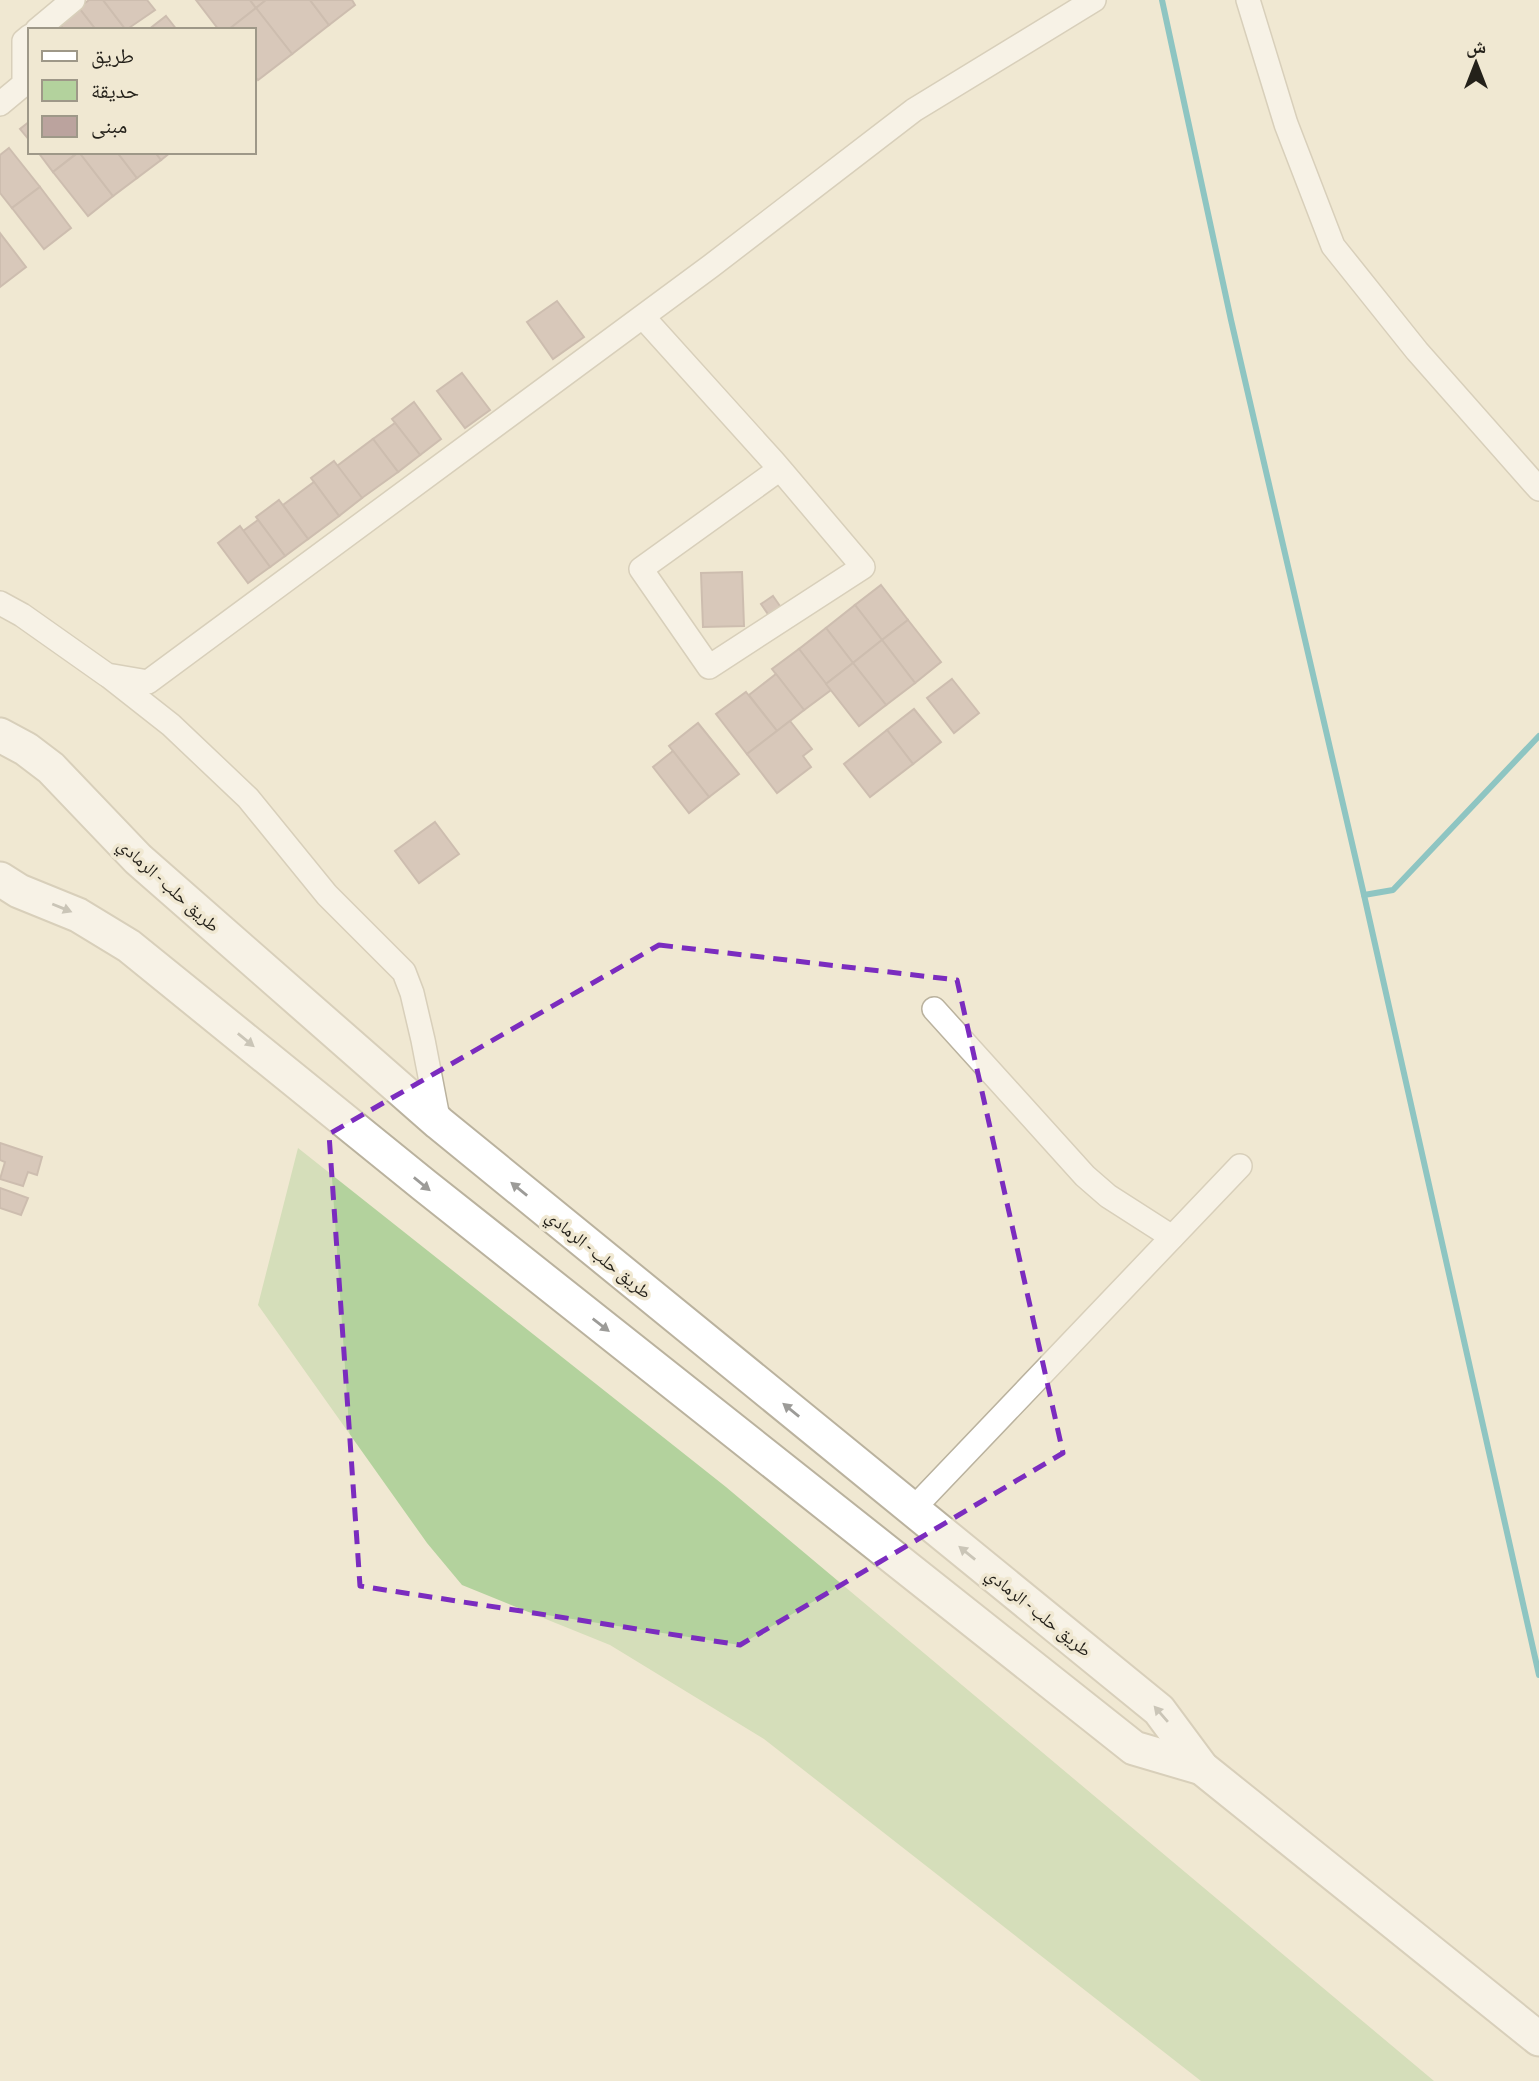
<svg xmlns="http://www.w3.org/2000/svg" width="1539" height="2081" font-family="'PT Sans Narrow','Noto Naskh Arabic',sans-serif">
	<rect width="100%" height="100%" fill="#f0e8d2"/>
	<!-- green -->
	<path fill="#b3d29d" d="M298 1148 726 1487 1434 2081H1201L764 1739 610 1645 462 1585 427 1543 258 1305Z"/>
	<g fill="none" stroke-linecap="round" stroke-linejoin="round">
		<!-- stream -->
		<g stroke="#179cb0" stroke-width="6">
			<path d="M1162 0 1231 320 1364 895 1539 1675"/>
			<path d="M1364 895 1393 890 1539 736"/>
		</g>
	</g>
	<!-- building -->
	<g fill="#bba39e" stroke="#a28b86" stroke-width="2">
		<path d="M89 0H103L126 30H96L79 8Z"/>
		<path d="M103 0H147L155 10 126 30Z"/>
		<path d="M196 0H250L256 8 228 30H219Z"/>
		<path d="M250 0H266L256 8Z"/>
		<path d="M266 0H310L329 25 292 54 256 8Z"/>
		<path d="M310 0H352L355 5 329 25Z"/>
		<path d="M79 8 96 30H64L59 23Z"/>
		<path d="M256 8 292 54 258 80 254 75V30H228Z"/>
		<path d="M166 16 177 30H148Z"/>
		<path d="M30 121V141L20 129Z"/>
		<path d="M9 148 40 187 12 208 0 193V155Z"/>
		<path d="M38 152H78L53 172Z"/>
		<path d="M79 152 113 196 88 216 53 172Z"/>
		<path d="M79 152H117L137 178 113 196Z"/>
		<path d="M117 152H155L161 160 137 178Z"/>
		<path d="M155 152H171L161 160Z"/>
		<path d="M40 187 71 228 44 249 12 208Z"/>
		<path d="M0 233 26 267 0 287Z"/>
		<path d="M557 301 584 337 553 359 527 322Z"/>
		<path d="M462 373 490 410 465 428 437 391Z"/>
		<path d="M414 402 441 439 420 455 392 419Z"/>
		<path d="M395 423 420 455 398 472 373 439Z"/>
		<path d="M373 439 398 472 362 498 337 466Z"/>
		<path d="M334 461 362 498 339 516 311 478Z"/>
		<path d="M314 482 339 516 308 539 283 505Z"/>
		<path d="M279 500 308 539 285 556 256 517Z"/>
		<path d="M258 520 285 556 270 567 243 531Z"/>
		<path d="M240 526 270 567 248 583 218 543Z"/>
		<path d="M742 572 744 626 703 627 701 573Z"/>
		<path d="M881 585 908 620 882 640 855 605Z"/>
		<path d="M773 596 782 609 770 617 761 604Z"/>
		<path d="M855 605 882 640 853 663 826 628Z"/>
		<path d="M908 620 941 662 915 683 882 640Z"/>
		<path d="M826 628 853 663 826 684 799 649Z"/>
		<path d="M882 640 915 683 886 705 853 663Z"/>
		<path d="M799 649 831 690 804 710 772 669Z"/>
		<path d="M853 663 886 705 859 726 826 684Z"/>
		<path d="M776 674 804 710 777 731 749 695Z"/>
		<path d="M952 679 979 713 954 733 927 698Z"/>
		<path d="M746 692 777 731 747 754 716 714Z"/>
		<path d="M914 709 941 742 913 764 887 730Z"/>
		<path d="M790 721 812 749 803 756 811 767 777 793 747 754Z"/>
		<path d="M698 723 739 774 709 797 669 746Z"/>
		<path d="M887 730 913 764 870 797 844 764Z"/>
		<path d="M673 751 709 797 689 813 653 767Z"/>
		<path d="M435 822 459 854 419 883 395 851Z"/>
		<path d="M0 1143 42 1157 37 1175 28 1172 23 1186 0 1179 5 1162 0 1160Z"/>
		<path d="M0 1188 28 1198 21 1215 0 1208Z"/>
	</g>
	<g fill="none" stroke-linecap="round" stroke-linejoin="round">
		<!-- minor casing -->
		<g stroke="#bab29e" stroke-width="26">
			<g id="minor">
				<path d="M1248 0 1286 124 1333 246 1417 351 1539 489"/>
				<path d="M37 30 73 0"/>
				<path d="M0 104 24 84V41L30 36"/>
				<path d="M643 317 773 461 780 469 863 567 709 667 641 569 780 469"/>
				<path d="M0 603 22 615 107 675 148 682 711 266 914 110 1094 0"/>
				<path d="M110 677 171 725 248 798 327 895 404 972 412 993 423 1040 439 1123"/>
				<path d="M934 1009 1085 1176 1108 1196 1172 1237"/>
				<path d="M913 1509 1240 1166"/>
			</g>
		</g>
		<!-- highway casing -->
		<g stroke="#bab29e" stroke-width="37">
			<g id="highway">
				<path d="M0 735 26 749 51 768 138 859 439 1123 1159 1710 1202 1768 1539 2039"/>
				<path d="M0 879 19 891 78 915 129 946 424 1185 1134 1748 1202 1768"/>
			</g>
		</g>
		<!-- minor -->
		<use href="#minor" stroke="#fff" stroke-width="23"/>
		<!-- highway -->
		<use href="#highway" stroke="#fff" stroke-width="33"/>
	</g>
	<!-- one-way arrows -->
	<defs><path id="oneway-solid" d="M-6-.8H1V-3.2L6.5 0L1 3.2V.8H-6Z" transform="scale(1.75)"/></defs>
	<g fill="#9c9b98">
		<use href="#oneway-solid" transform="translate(62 908) rotate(22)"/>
		<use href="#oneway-solid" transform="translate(246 1040) rotate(39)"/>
		<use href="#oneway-solid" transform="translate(422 1184) rotate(39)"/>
		<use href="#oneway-solid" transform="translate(519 1189) rotate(-141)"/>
		<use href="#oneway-solid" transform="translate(601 1325) rotate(38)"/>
		<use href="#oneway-solid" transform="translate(791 1410) rotate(-141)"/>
		<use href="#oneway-solid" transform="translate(967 1553) rotate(-141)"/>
		<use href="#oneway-solid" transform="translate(1161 1714) rotate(-131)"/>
	</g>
	<!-- marked area -->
	<path d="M0 0H1539V2081H0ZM659 945 957 980 1063 1453 740 1645 360 1586 329 1134Z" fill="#f0e8d2" fill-opacity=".55" fill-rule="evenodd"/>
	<path fill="none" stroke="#7b2cbf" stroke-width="5" stroke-dasharray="14 9" stroke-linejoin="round" d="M659 945 957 980 1063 1453 740 1645 360 1586 329 1134Z"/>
	<g text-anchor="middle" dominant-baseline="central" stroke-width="7" stroke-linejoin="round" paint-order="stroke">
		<!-- street labels -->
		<g font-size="18" fill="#24211a" stroke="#f0e8d2">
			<text transform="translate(169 885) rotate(42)">طريق حلب - الرمادي</text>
			<text transform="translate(599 1254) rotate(39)">طريق حلب - الرمادي</text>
			<text transform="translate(1039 1612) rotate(39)">طريق حلب - الرمادي</text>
		</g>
	</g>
	<!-- legend -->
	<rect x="28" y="28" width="228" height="126" fill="#f0e8d2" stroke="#9e9888" stroke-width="2"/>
	<rect x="42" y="51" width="35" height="10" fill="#ffffff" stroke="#9e9888" stroke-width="2"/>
	<text x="91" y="63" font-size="21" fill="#24211a">طريق</text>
	<rect x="42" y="80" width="35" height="21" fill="#b3d29d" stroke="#9e9888" stroke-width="2"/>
	<text x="91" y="98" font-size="21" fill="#24211a">حديقة</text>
	<rect x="42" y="116" width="35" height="21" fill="#bba39e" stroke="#9e9888" stroke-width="2"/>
	<text x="91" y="133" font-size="21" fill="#24211a">مبنى</text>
	<!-- north arrow -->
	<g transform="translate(1476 63)" stroke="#f0e8d2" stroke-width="5" paint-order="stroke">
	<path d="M0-5L12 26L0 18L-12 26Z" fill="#24211a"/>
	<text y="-10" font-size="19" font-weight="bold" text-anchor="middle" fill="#24211a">ش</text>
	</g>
</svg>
